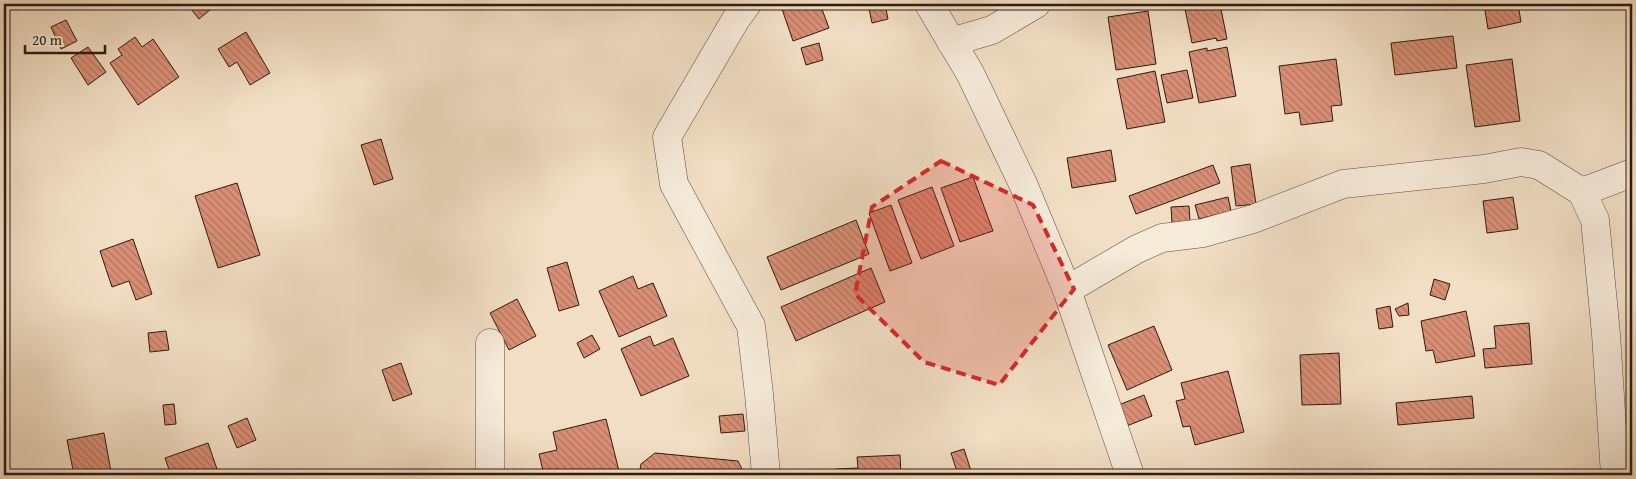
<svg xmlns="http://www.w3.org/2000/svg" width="1636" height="479" font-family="'Gentium Book Plus',serif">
	<defs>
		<pattern id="building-back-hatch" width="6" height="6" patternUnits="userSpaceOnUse" patternTransform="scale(1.25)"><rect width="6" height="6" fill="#da8f75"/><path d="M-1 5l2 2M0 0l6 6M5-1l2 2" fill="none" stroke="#b1745f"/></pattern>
	</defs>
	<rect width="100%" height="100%" fill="#f1dec4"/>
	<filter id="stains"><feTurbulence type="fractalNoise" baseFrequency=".004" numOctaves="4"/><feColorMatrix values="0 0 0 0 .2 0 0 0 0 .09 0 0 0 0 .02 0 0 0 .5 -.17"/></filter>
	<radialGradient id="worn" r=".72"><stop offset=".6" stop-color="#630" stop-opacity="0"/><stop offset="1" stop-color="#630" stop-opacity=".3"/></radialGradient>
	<!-- building -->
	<g fill="url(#building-back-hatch)" stroke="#2e1b11">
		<path d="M187 4H217L199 19Z"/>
		<path d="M796 4H820L829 28 793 41 782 9Z"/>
		<path d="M868 4H885L888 19 872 23Z"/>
		<path d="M1184 4H1220L1227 39 1217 41 1216 38 1192 43Z"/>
		<path d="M1484 4H1518L1521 22 1488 29Z"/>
		<path d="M1148 11 1156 64 1116 70 1108 17Z"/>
		<path d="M66 20 77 41 61 49 51 27Z"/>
		<path d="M246 32 270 73 250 85 237 62 229 67 218 49Z"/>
		<path d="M1453 36 1457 68 1395 75 1391 43Z"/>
		<path d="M135 37 142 47 153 39 179 77 138 105 110 63 122 55 118 49Z"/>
		<path d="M819 43 823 60 806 65 801 48Z"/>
		<path d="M88 47 106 72 88 85 71 58Z"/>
		<path d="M1227 47 1236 96 1199 103 1189 52 1207 48V51Z"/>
		<path d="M1336 59 1342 105 1331 106 1333 121 1301 125 1299 112 1285 114 1279 66Z"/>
		<path d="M1512 59 1520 121 1475 127 1466 65Z"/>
		<path d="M1187 70 1193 98 1167 103 1161 75Z"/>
		<path d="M1155 71 1165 122 1127 129 1117 79Z"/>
		<path d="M381 139 393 179 374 185 361 145Z"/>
		<path d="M1111 150 1116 181 1072 188 1067 158Z"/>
		<path d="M1250 164 1256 204 1236 206 1231 167Z"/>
		<path d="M1213 165 1220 183 1136 214 1129 196Z"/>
		<path d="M973 177 993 231 960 242 941 188Z"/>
		<path d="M237 183 260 255 218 268 195 196Z"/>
		<path d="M932 187 954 246 921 259 898 200Z"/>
		<path d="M1228 197 1231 211 1199 219 1195 205Z"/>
		<path d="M1513 197 1518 229 1487 233 1483 201Z"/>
		<path d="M891 205 912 263 890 271 869 213Z"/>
		<path d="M1189 206 1190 221 1172 223 1171 207Z"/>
		<path d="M856 220 869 254 781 290 767 257Z"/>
		<path d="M133 239 152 294 136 300 129 281 112 287 100 251Z"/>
		<path d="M567 262 579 305 559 311 547 268Z"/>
		<path d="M871 268 885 302 796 341 781 307Z"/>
		<path d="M633 276 638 289 653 283 667 316 619 337 599 291Z"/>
		<path d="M1434 279 1450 284 1445 300 1430 295Z"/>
		<path d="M517 299 536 336 509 350 490 313Z"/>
		<path d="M1408 303 1409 315 1399 316 1395 309Z"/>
		<path d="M1390 306 1393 327 1379 329 1376 309Z"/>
		<path d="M1466 311 1475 356 1436 363 1433 350 1426 351 1421 321Z"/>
		<path d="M1529 323 1532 364 1485 368 1483 349 1496 348 1494 326Z"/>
		<path d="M1154 326 1172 370 1127 390 1108 345Z"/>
		<path d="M166 331 169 350 150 352 148 333Z"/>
		<path d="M592 335 600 349 584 358 577 343Z"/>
		<path d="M650 336 654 346 673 338 689 376 641 396 621 349Z"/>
		<path d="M1339 353 1341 404 1302 405 1300 355Z"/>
		<path d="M401 363 412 394 393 401 382 370Z"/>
		<path d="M1228 371 1244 432 1195 445 1190 426 1183 427 1176 401 1185 399 1181 383Z"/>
		<path d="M1144 395 1152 416 1124 427 1116 406Z"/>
		<path d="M1472 396 1474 418 1398 425 1396 403Z"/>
		<path d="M174 404 176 424 165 425 163 405Z"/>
		<path d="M743 414 745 431 721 433 719 416Z"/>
		<path d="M247 418 256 440 237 448 228 426Z"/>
		<path d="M606 419 620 475H544L539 454 557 450 553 432Z"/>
		<path d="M104 433 111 472 92 475H74L67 440Z"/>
		<path d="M208 443 219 475H171L165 458Z"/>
		<path d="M964 449 972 474 958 475 951 453Z"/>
		<path d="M655 453 738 461 745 475H639L641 464Z"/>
		<path d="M900 455 901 475H836V469L858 468 857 457Z"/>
	</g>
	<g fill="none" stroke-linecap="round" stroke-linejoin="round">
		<!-- minor casing -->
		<g stroke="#5f4c3e" stroke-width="29">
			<g id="minor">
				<path d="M747 4 736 19 667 137 674 184 751 326 759 394 766 475"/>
				<path d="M929 4 970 73 1024 186 1067 290 1130 475"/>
				<path d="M951 42 992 30 1036 4"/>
				<path d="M1582 192 1632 173"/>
				<path d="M1067 290 1137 249 1162 238 1203 233 1253 219 1343 184 1484 169 1521 162 1539 165 1582 192 1595 220 1606 334 1615 475"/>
				<path d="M490 475V343"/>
			</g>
		</g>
		<!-- minor -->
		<use href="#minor" stroke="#f6ead9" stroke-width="28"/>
	</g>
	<!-- marked area -->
	<path fill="#d62828" fill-opacity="0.2" stroke="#d62828" stroke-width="4" stroke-dasharray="10 6" stroke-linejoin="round" d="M941 161 1033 205 1074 289 999 385 924 362 855 294 872 207Z"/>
	<!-- margin -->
	<rect width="1636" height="479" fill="none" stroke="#f1dec4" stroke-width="20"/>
	<rect x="5" y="5" width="1626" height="469" fill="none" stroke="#2e1b11" stroke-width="2.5"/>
	<rect x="10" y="10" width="1616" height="459" fill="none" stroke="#2e1b11"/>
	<!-- scale -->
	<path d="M25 45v8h80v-8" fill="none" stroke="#2e1b11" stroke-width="2.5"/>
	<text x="32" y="45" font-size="15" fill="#2e1b11" stroke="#f6ead9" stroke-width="4" paint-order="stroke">20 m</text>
	<rect width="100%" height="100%" filter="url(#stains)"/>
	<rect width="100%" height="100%" fill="url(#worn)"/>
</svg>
